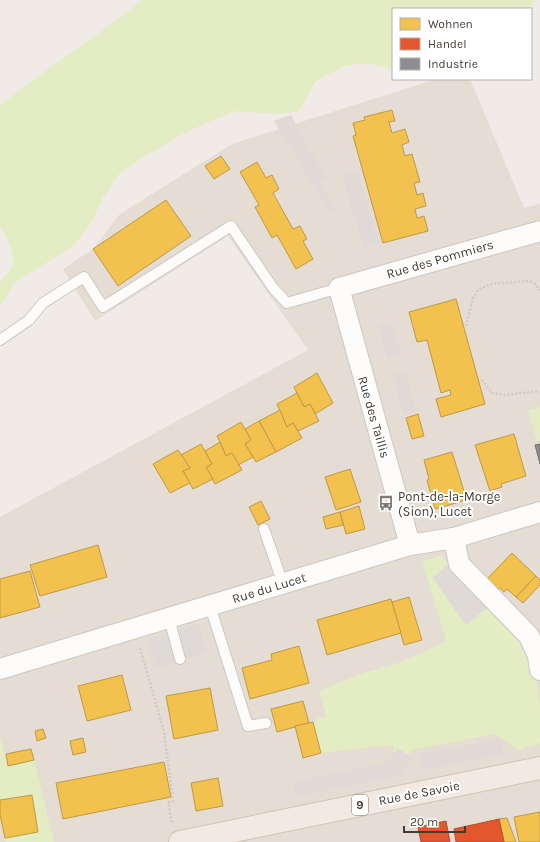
<svg xmlns="http://www.w3.org/2000/svg" width="540" height="842" font-family="Karla,sans-serif">
	<rect width="100%" height="100%" fill="#f0ebe6"/>
	<!-- residential -->
	<path fill="#e5dcd3" d="M436 79H470L524 208 540 204V842H0V517L308 350 228 236 95 321 63 269 93 249 120 214 232 144Z"/>
	<!-- green -->
	<g fill="#e4ecc3">
		<path d="M143 0H537L527 9H393V70L368 63 343 66 315 82 298 112 277 114 236 111 215 119 179 136 142 158 119 174 102 199 91 223 73 246 13 284 0 307V281C3 278 9 273 11 269 17 258 7 236 0 226V105L55 64 98 34Z"/>
		<path d="M540 407V441L537 442 528 410Z"/>
		<path d="M440 556 444 558 449 564 433 578 466 625 489 606 522 640 536 676 540 707V741L539 744 519 750 495 734 412 750 406 758 394 752 393 746H380L321 753 313 722 318 720 317 718 326 716 319 691 360 674 401 662 446 641 422 561Z"/>
		<path d="M0 736 8 766 34 760 54 842H6L0 800Z"/>
	</g>
	<!-- parking -->
	<g fill="#dfdad6">
		<path d="M291 115 326 179 320 182 335 208 329 211 274 121Z"/>
		<path d="M358 171 379 243 364 248 342 175Z"/>
		<path d="M392 322 401 355 387 359 378 325Z"/>
		<path d="M405 372 416 411 403 415 392 375Z"/>
		<path d="M449 564 489 606 466 625 433 578Z"/>
		<path d="M199 624 207 653 156 668 147 639Z"/>
		<path d="M500 739 503 754 423 770 419 755Z"/>
		<path d="M398 748 412 758 399 776 296 797 293 782 388 762Z"/>
	</g>
	<!-- homes -->
	<g fill="#f2c14e" stroke="#be9946">
		<path d="M392 110 395 121 389 122 392 133 405 129 409 142 402 145 405 156 412 154 420 182 414 183 417 195 423 193 426 206 415 209 417 218 424 216 428 231 383 243 353 136 356 135 353 123 365 120 364 117Z"/>
		<path d="M221 156 230 169 214 179 205 166Z"/>
		<path d="M257 162 266 178 272 175 279 189 273 193 293 229 300 226 307 239 303 241 313 259 296 269 277 235 272 238 255 207 259 205 240 172Z"/>
		<path d="M166 200 191 236 118 286 93 249Z"/>
		<path d="M456 299 485 404 441 417 436 399 451 395 450 390 441 393 427 340 417 342 409 312Z"/>
		<path d="M317 373 333 403 315 414 310 404 304 407 294 387Z"/>
		<path d="M297 393 304 407 310 404 319 421 298 431 293 423 287 427 277 404Z"/>
		<path d="M280 410 287 427 293 423 302 438 276 452 259 421Z"/>
		<path d="M418 414 424 436 412 439 406 418Z"/>
		<path d="M259 421 276 452 256 462 245 444 251 440 245 429Z"/>
		<path d="M241 422 251 440 245 444 253 457 238 465 232 453 226 456 217 436Z"/>
		<path d="M514 434 526 476 501 484 502 487 490 491 475 445Z"/>
		<path d="M220 442 226 456 232 453 242 470 215 484 206 467 212 464 205 451Z"/>
		<path d="M201 444 212 464 206 467 213 479 193 489 183 471 190 468 181 455Z"/>
		<path d="M178 450 190 468 183 471 190 483 170 493 153 464Z"/>
		<path d="M452 452 464 491 467 490 470 499 435 509 427 480 429 479 424 460Z"/>
		<path d="M350 469 361 502 336 510 325 477Z"/>
		<path d="M261 501 270 519 258 525 249 507Z"/>
		<path d="M359 506 365 529 346 534 340 512Z"/>
		<path d="M340 512 343 525 326 529 323 517Z"/>
		<path d="M98 545 107 577 40 596 30 565Z"/>
		<path d="M512 553 536 576 516 597 507 589 504 592 500 588 498 589 487 579Z"/>
		<path d="M30 571 40 607 0 618V579Z"/>
		<path d="M536 576 540 580V585L523 603 516 597Z"/>
		<path d="M409 597 422 640 404 645 392 602Z"/>
		<path d="M391 599 401 633 327 655 317 620Z"/>
		<path d="M299 646 309 683 250 699 242 668 272 660 271 654Z"/>
		<path d="M122 675 131 710 87 721 78 686Z"/>
		<path d="M210 688 218 730 174 739 166 696Z"/>
		<path d="M303 701 309 723 277 732 271 709Z"/>
		<path d="M313 722 321 753 303 758 295 726Z"/>
		<path d="M43 729 46 738 37 741 35 731Z"/>
		<path d="M83 738 86 752 73 755 70 741Z"/>
		<path d="M31 749 34 760 8 766 6 754Z"/>
		<path d="M164 762 171 797 63 819 56 783Z"/>
		<path d="M218 778 223 806 196 811 191 783Z"/>
		<path d="M32 795 38 832 5 838 0 814V800Z"/>
		<path d="M540 812V842H519L514 817Z"/>
		<path d="M507 818 516 842H504L499 819Z"/>
	</g>
	<!-- shops -->
	<g fill="#e4572e" stroke="#b44f30">
		<path d="M499 819 504 842H456L454 829Z"/>
		<path d="M446 821 450 842H421L418 827Z"/>
	</g>
	<!-- industry -->
	<path fill="#8d8d92" stroke="#777476" d="M540 444V464L535 445Z"/>
	<g fill="none" stroke-linecap="round" stroke-linejoin="round">
		<!-- lane casing -->
		<g stroke="#ccc7c2" stroke-width="12">
			<g id="lane">
				<path d="M0 340 29 320 43 303 84 277 103 307 231 226 273 288 287 303 339 288"/>
				<path d="M264 529 283 584"/>
				<path d="M210 606 248 726 266 723"/>
				<path d="M169 618 180 659"/>
			</g>
		</g>
		<!-- street casing -->
		<g stroke="#ccc7c2" stroke-width="22">
			<g id="street">
				<path d="M454 538 459 564 529 636 538 656 540 670"/>
				<path d="M410 545 339 288 540 231"/>
				<path d="M0 669 410 545 454 538 540 512"/>
			</g>
		</g>
		<!-- primary casing -->
		<g stroke="#d4c3b2" stroke-width="24">
			<path id="primary" d="M180 842 540 768"/>
		</g>
		<!-- path -->
		<g stroke="#cecac6" stroke-width="2.5" stroke-dasharray="2 2" stroke-linecap="butt">
			<path d="M466 326 473 298 478 290 491 284 529 281 534 283 540 290"/>
			<path d="M482 380 492 393 505 395 540 391"/>
			<path d="M140 648 164 732 173 801 168 803 172 823"/>
		</g>
		<!-- lane -->
		<use href="#lane" stroke="#fdfcfb" stroke-width="10"/>
		<!-- street -->
		<use href="#street" stroke="#fdfcfb" stroke-width="20"/>
		<!-- primary -->
		<use href="#primary" stroke="#f1e9e2" stroke-width="22"/>
	</g>
	<!-- icons -->
	<defs>
		<g id="bus-bare" transform="scale(1.2)"><path d="M-5-6H5V4H4V6H2V4H-2V6H-4V4H-5ZM-3.5-4V0h7V-4ZM-3.5 1.2v1.5H-2V1.2ZM2 1.2v1.5H3.5V1.2Z" fill="#817972" stroke="#fff" stroke-width="2.5" paint-order="stroke"/></g>
	</defs>
	<g fill-rule="evenodd">
		<use href="#bus-bare" x="386" y="503"/>
	</g>
	<g text-anchor="middle" dominant-baseline="central" stroke-width="4" stroke-linejoin="round" paint-order="stroke">
		<!-- shield labels -->
		<rect fill="#fff" stroke="#7d7670" stroke-width="1" x="352" y="795" width="16" height="20" rx="3"/>
		<g font-size="12" font-weight="bold" fill="#453b33">
			<text x="360" y="805">9</text>
		</g>
		<!-- street labels -->
		<g font-size="13" fill="#453b33" stroke="#fff">
			<text transform="translate(440 259) rotate(-16)">Rue des Pommiers</text>
			<text transform="translate(374 417) rotate(74)">Rue des Taillis</text>
			<text transform="translate(269 588) rotate(-17)">Rue du Lucet</text>
			<text transform="translate(419 793) rotate(-11)">Rue de Savoie</text>
		</g>
		<!-- poi labels -->
		<g font-size="13" fill="#453b33" stroke="#fff" text-anchor="start">
			<text x="398" y="496">Pont-de-la-Morge<tspan x="398" dy="15">(Sion), Lucet</tspan></text>
		</g>
	</g>
	<!-- legend -->
	<rect x="392" y="8" width="140" height="72" fill="#ffffff" stroke="#b5b1ad"/>
	<rect x="400" y="18" width="20" height="12" fill="#f2c14e" stroke="#b5b1ad"/>
	<text x="428" y="28" font-size="12" fill="#453b33">Wohnen</text>
	<rect x="400" y="38" width="20" height="12" fill="#e4572e" stroke="#b5b1ad"/>
	<text x="428" y="48" font-size="12" fill="#453b33">Handel</text>
	<rect x="400" y="58" width="20" height="12" fill="#8d8d92" stroke="#b5b1ad"/>
	<text x="428" y="68" font-size="12" fill="#453b33">Industrie</text>
	<!-- scale -->
	<path d="M404 826v6h61v-6" fill="none" stroke="#453b33" stroke-width="2"/>
	<text x="410" y="826" font-size="12" fill="#453b33" stroke="#ffffff" stroke-width="3" paint-order="stroke">20 m</text>
</svg>
